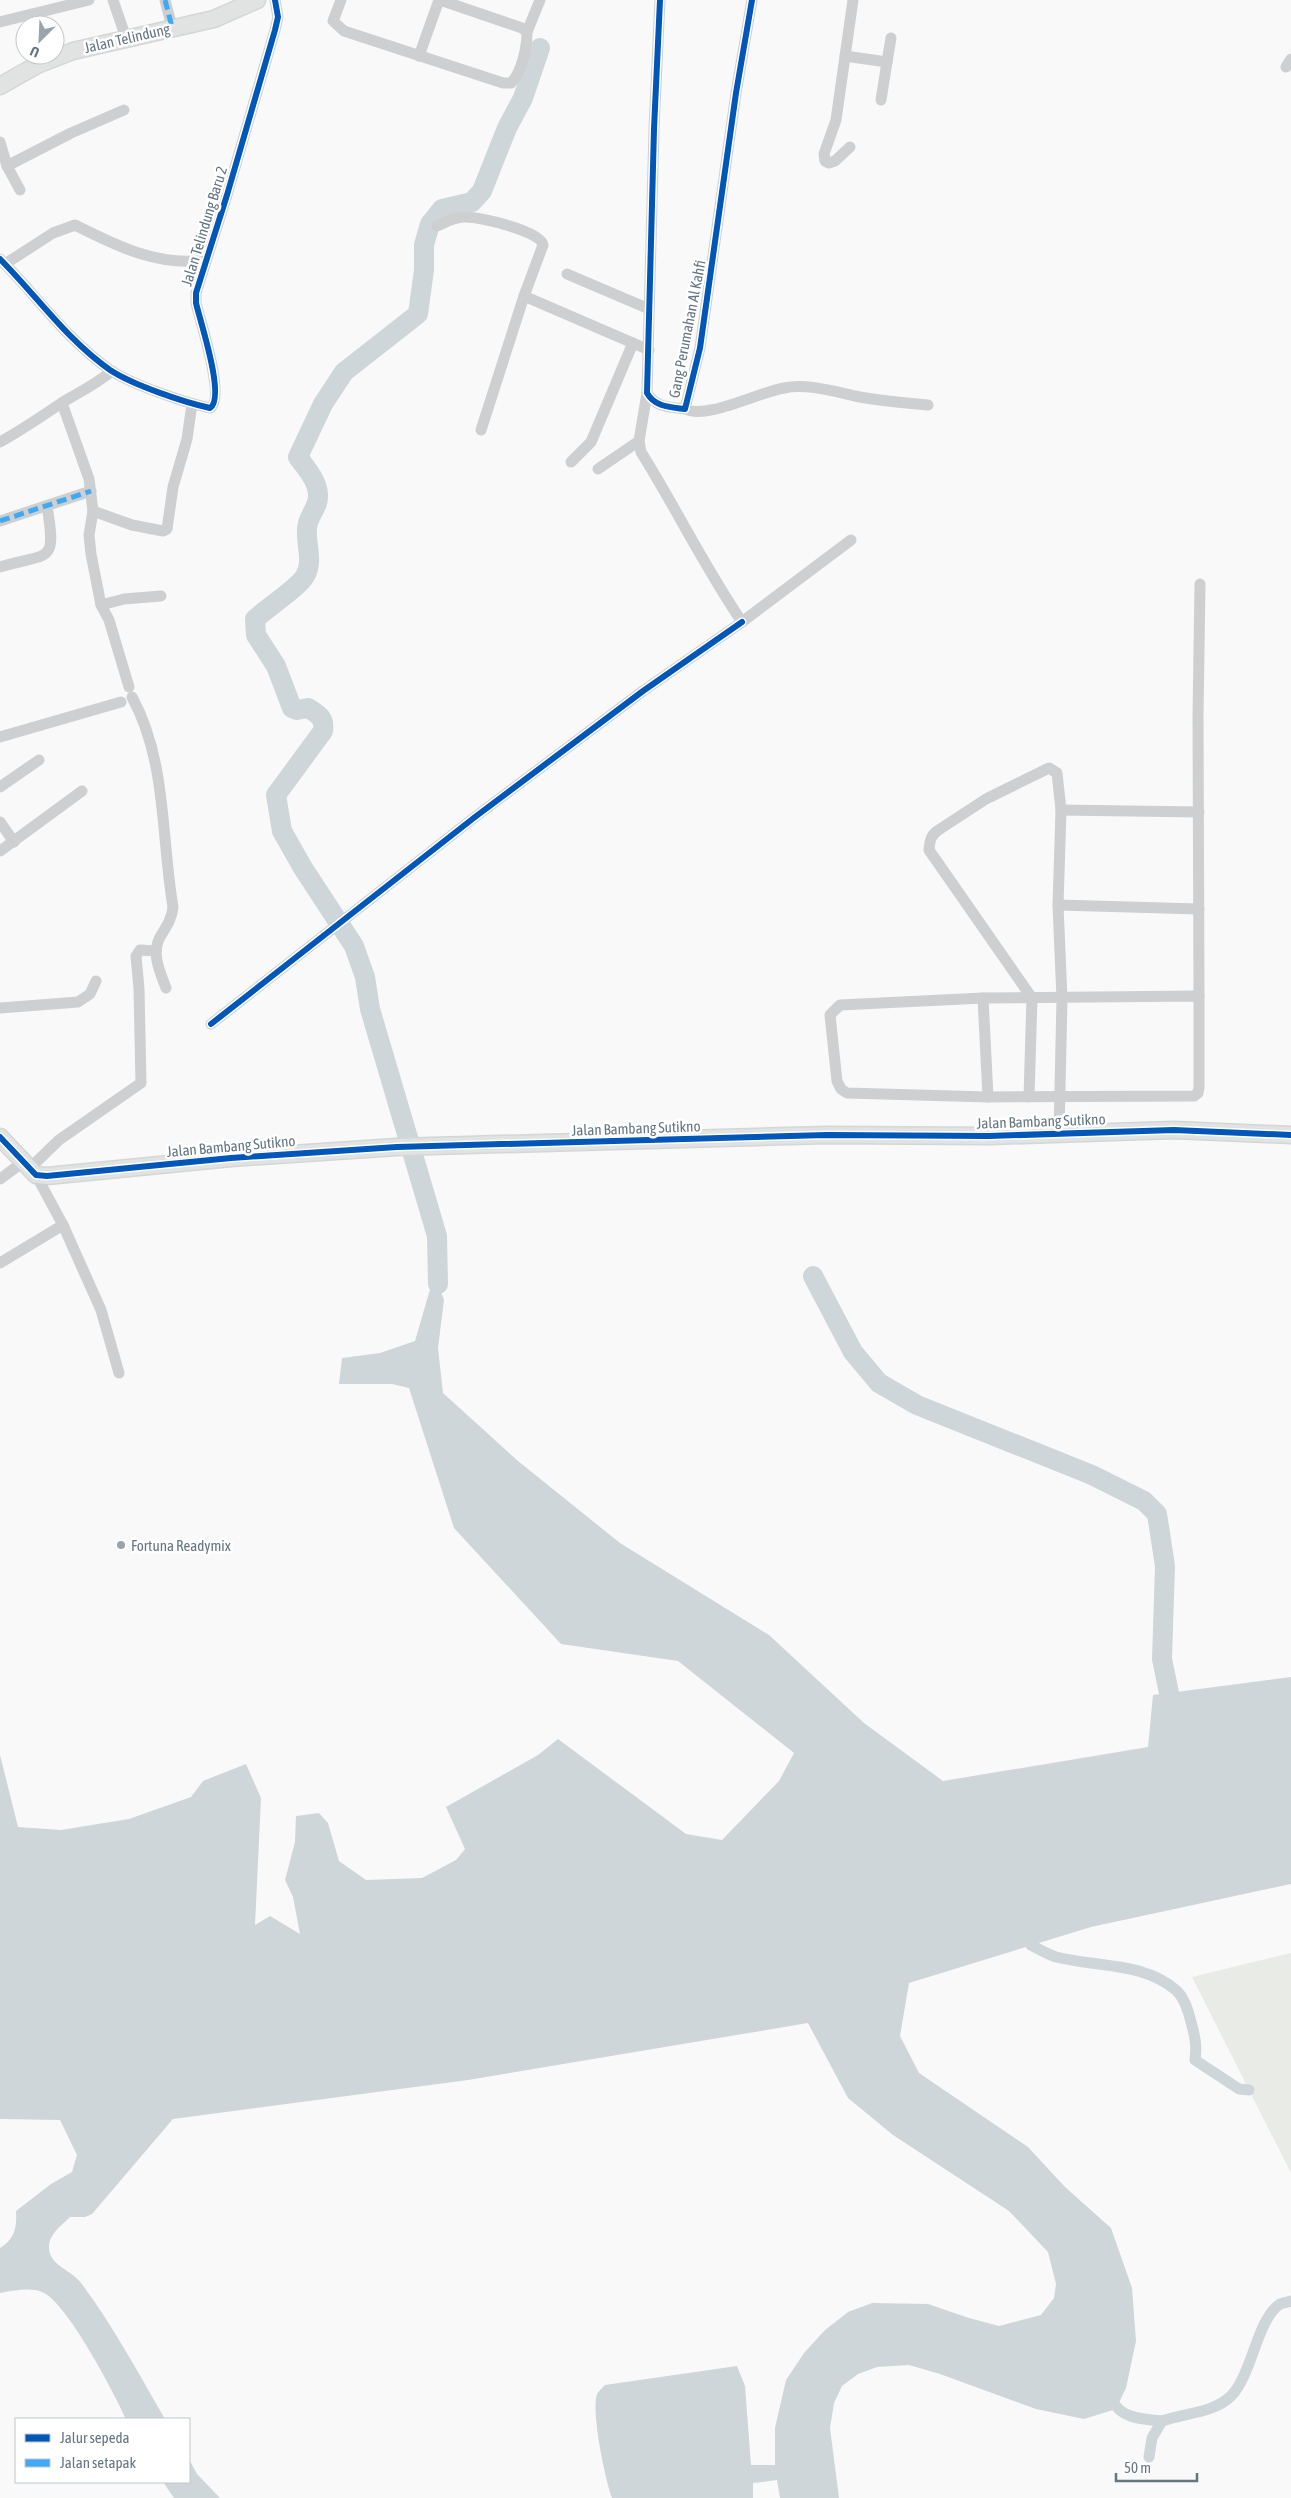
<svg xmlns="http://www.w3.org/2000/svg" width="1291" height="2498" font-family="'Asap Condensed',sans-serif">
	<rect width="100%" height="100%" fill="#f9f9f9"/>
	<!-- green -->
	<path fill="#e8ebe6" d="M1291 1953V2173L1192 1977Z"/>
	<!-- water -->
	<g fill="#ced6d9">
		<path d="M438 1284 444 1300 438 1348 443 1393 518 1461 620 1543 769 1635 864 1723 943 1781 1148 1747 1153 1695 1291 1677V1884L1091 1927 909 1983 900 2036 919 2073 1028 2147 1065 2187 1111 2228 1132 2288 1136 2341 1126 2388 1116 2409 1084 2419 1036 2409 940 2374 909 2365 877 2367 858 2374 842 2386 834 2403 830 2428 839 2498H780L777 2480 753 2483V2498H612C605 2479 591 2412 597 2394 599 2391 602 2388 605 2385L737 2366 745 2386 751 2465H775V2428L786 2380 804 2353 825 2330 848 2312 872 2303 928 2304 969 2318 999 2326 1041 2315 1054 2298 1056 2284 1048 2252 1009 2211 893 2135 848 2098 808 2023 468 2080 173 2119 92 2214 85 2217H70C62 2225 49 2234 49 2247 49 2266 72 2270 81 2283 113 2325 138 2373 165 2419H126C114 2393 67 2302 42 2292 29 2287 13 2291 0 2293V2248C15 2239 17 2227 16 2211L51 2184 72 2172 77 2155 60 2120 0 2119V1755L18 1827 61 1830 129 1819 191 1797 203 1781 246 1764 261 1798 255 1925 270 1916 300 1934 293 1897 285 1880 295 1842 296 1816 319 1813 328 1823 339 1861 366 1880 422 1878 456 1860 465 1849 446 1807 538 1755 558 1739 686 1834 722 1840 779 1781 794 1753 678 1661 561 1644 454 1528 409 1388 392 1384H339L342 1358 380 1353 415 1341 431 1286Z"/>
		<path d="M189 2459 197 2474 220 2498H174L163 2482H189Z"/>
	</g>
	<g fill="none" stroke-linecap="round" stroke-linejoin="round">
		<!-- canal -->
		<g stroke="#ced6d9" stroke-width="11">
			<path d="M1031 1945C1039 1949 1047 1954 1056 1957 1095 1967 1145 1962 1177 1991 1184 1998 1189 2013 1191 2022 1195 2036 1197 2046 1195 2060L1239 2089 1249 2090"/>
			<path d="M1112 2400C1121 2419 1143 2419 1162 2421"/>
			<path d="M1149 2457 1152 2438 1162 2421C1184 2413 1214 2413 1231 2396 1252 2375 1257 2319 1280 2304 1282 2303 1288 2302 1291 2301"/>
		</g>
		<!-- river -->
		<g stroke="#ced6d9" stroke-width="20">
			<path d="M813 1276 853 1352 879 1383 917 1405 1092 1475 1144 1501 1157 1514 1165 1566 1162 1659 1169 1693"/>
			<path d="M438 1284 437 1236 370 1009 365 977 354 946 303 868 282 831 276 795 323 731C325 718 319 715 308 708L297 710 292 708 276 666 256 635 255 619C267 608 299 587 305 576 315 560 303 539 308 523 311 512 319 506 318 494 317 480 306 468 298 457L323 404 344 372 418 314 424 270V245L430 224 442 209 472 202 482 191 507 128 523 98 540 48"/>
		</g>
		<!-- secondary casing -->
		<g stroke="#d5d6d7" stroke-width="19">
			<g id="secondary">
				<path d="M0 86 37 65 73 51 214 19 257 0"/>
				<path d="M0 1137 36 1175 47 1176 231 1158 397 1147 827 1135 989 1136 1174 1130 1291 1135"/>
			</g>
		</g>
		<!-- street -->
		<g stroke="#cecfd0" stroke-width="11">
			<path d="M113 0 126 38"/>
			<path d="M165 0 172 27"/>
			<path d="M341 0 333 21 344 31 503 83H511C522 72 527 47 527 32L522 28 440 0"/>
			<path d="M660 0 654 129 647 393C655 407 669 407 685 409L700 348 736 93 752 0"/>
			<path d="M0 22 89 0"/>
			<path d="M527 32 540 0"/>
			<path d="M419 56 439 0"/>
			<path d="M845 56 887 62 881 100"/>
			<path d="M887 62 891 38"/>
			<path d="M1286 67 1291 59"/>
			<path d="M0 142 7 166 20 190"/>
			<path d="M850 147 835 161 829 163 825 161 824 154 836 120 853 0"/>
			<path d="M7 166 71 133 124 110"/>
			<path d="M437 226C446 222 456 216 466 217 480 217 541 231 543 245L524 296 649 350"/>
			<path d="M0 259C36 295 67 340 110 370 133 385 183 402 210 408 226 398 200 321 196 303V293L227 195 275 30 278 17 275 0"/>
			<path d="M5 264 53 233 75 225C117 246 158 267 206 260"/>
			<path d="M567 274 649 309"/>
			<path d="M647 393 639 441 641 452C676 508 705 568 742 622L851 540"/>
			<path d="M62 403 89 479 93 511 89 535 91 554 101 605 109 620 129 687"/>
			<path d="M685 409C706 420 759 392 784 388 808 383 836 392 860 397 882 401 905 403 928 405"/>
			<path d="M481 430 524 296"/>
			<path d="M0 442C22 430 42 416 63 402 80 392 96 384 112 371"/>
			<path d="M571 462 591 442 633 343"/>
			<path d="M598 469 639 441"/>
			<path d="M93 511 132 525 163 531 167 529 173 487 187 439 192 404"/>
			<path d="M0 521 91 491"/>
			<path d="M0 567C49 552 57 566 47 506"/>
			<path d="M101 605 124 599 161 596"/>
			<path d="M132 697C167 761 161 837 173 907 172 919 166 927 160 937 151 954 160 972 166 988"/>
			<path d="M0 737 121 702"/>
			<path d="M0 787 39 760"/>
			<path d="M1061 810 1199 812"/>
			<path d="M0 822 14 842"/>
			<path d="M0 851 82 791"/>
			<path d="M1058 905 1199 909"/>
			<path d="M1199 996V1087L1198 1093 1194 1096 988 1097 847 1093 841 1089 837 1081 830 1015 840 1005 983 998Z"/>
			<path d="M1199 996 1198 716 1200 584"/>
			<path d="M983 998 988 1097"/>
			<path d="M0 1008 78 1002 90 994 96 981"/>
			<path d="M211 1024 475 817 643 691 742 622"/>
			<path d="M1029 1097 1032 998 929 850C930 841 930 837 937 831L986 799 1049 768 1057 773 1061 810 1058 905 1062 999 1059 1133"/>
			<path d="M29 1169 59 1140 141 1083 139 989 136 956 140 950 156 951"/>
			<path d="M36 1175 63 1225 101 1310 119 1373"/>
			<path d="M0 1179 23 1162"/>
			<path d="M0 1263 63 1225"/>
		</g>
		<!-- secondary -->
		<use href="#secondary" stroke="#e1e2e2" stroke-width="16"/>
		<!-- quiet -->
		<g stroke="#3fa9f5" stroke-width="5" stroke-dasharray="10 5" stroke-linecap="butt">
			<path d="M165 0 172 27"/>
			<path d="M0 521 91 491"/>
		</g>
		<!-- cycleway casing -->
		<g stroke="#fff" stroke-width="9">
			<g id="cycleway">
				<path d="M660 0 654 129 647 393C655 407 669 407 685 409L700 348 736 93 752 0"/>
				<path d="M0 259C36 295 67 340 110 370 133 385 183 402 210 408 226 398 200 321 196 303V293L227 195 275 30 278 17 275 0"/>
				<path d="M211 1024 475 817 643 691 742 622"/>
				<path d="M0 1137 36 1175 47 1176 231 1158 397 1147 827 1135 989 1136 1174 1130 1291 1135"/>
			</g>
		</g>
		<!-- cycleway -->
		<use href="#cycleway" stroke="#0057b8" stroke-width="6"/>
	</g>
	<!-- markers -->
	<circle fill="#99a4ac" stroke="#fff" stroke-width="2" cx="121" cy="1545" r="5"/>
	<g text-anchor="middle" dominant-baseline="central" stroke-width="5" stroke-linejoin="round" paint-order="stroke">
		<!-- street labels -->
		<g font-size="15" fill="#657683" stroke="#fff">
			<text transform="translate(127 38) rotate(-13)">Jalan Telindung</text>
			<text transform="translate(204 226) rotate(-73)">Jalan Telindung Baru 2</text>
			<text transform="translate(687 329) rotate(-79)">Gang Perumahan Al Kahfi</text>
			<text transform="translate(1041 1121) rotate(-2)">Jalan Bambang Sutikno</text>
			<text transform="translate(636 1128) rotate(-2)">Jalan Bambang Sutikno</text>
			<text transform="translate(231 1146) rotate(-5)">Jalan Bambang Sutikno</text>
		</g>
		<!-- poi labels -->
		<g font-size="15" fill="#657683" stroke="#fff" text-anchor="start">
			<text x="131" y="1545">Fortuna Readymix</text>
		</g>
	</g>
	<!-- legend -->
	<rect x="15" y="2418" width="175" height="65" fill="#ffffff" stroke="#c1c8cd"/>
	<rect x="25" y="2434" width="25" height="8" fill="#0057b8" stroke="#c1c8cd"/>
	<text x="60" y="2443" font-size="15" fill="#657683">Jalur sepeda</text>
	<rect x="25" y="2459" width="25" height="8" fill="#3fa9f5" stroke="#c1c8cd"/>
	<text x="60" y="2468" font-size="15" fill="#657683">Jalan setapak</text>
	<!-- north arrow -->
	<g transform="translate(40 40) rotate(204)"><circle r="24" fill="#ffffff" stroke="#c1c8cd"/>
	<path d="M0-4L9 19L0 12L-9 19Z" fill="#99a4ac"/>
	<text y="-8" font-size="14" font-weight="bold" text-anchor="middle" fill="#657683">U</text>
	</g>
	<!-- scale -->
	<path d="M1116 2473v8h81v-8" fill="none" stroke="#657683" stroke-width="2.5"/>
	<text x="1124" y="2473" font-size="15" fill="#657683" stroke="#ffffff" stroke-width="4" paint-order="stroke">50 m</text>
</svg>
